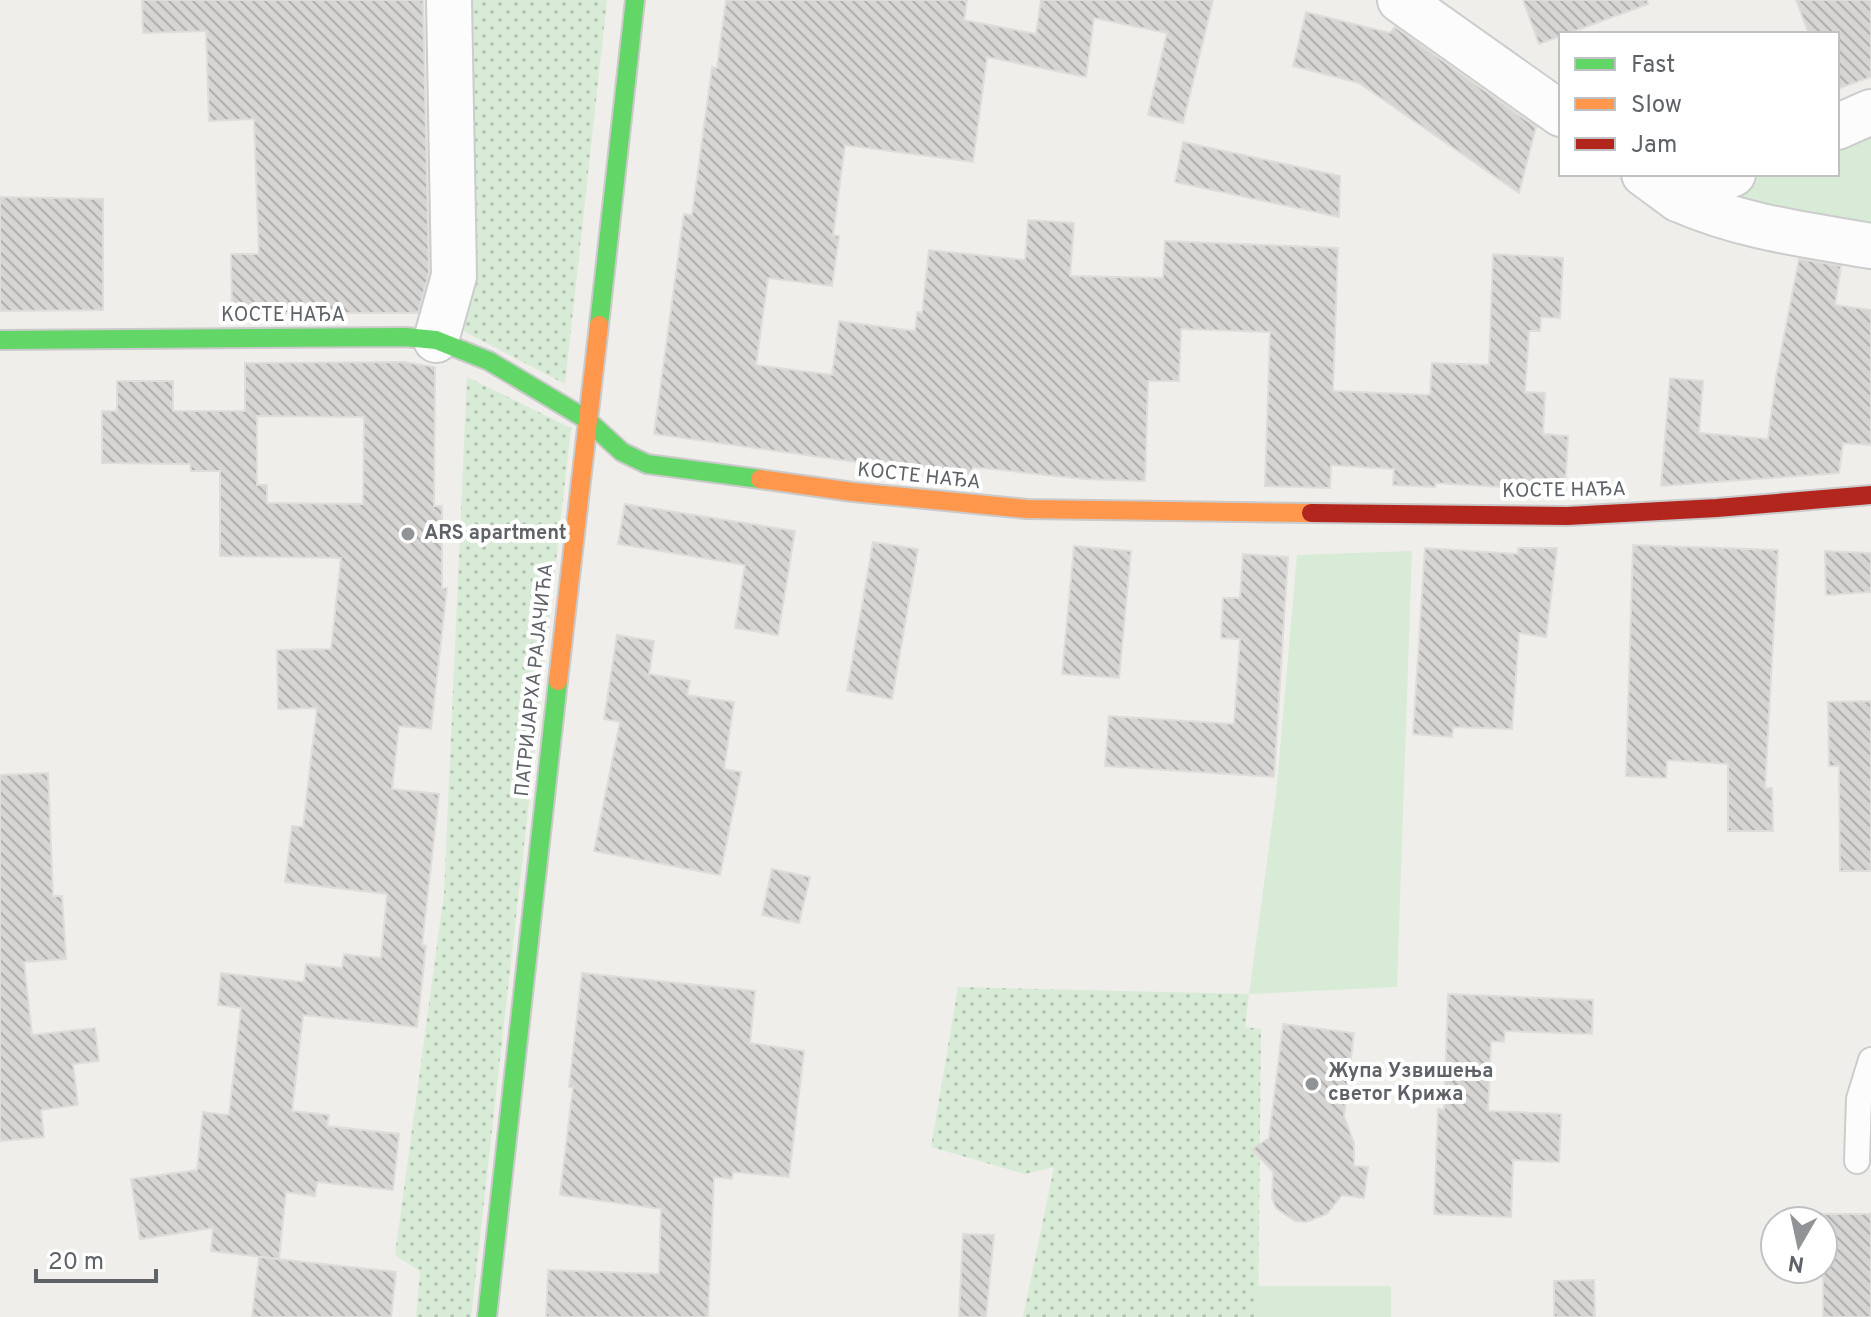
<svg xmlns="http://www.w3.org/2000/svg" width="1871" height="1317" font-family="Overpass,sans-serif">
	<defs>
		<pattern id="grass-dots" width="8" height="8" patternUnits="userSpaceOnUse" patternTransform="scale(2)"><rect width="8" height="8" fill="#d8ebd6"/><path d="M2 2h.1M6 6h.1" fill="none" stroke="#b2c2b1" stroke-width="1.8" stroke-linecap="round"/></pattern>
		<pattern id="building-back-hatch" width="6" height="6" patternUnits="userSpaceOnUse" patternTransform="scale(2)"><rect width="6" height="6" fill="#d6d5d3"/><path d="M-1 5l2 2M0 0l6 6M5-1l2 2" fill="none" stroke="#b1b0af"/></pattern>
	</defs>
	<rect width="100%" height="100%" fill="#efeeea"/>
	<!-- grass -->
	<g fill="url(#grass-dots)">
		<path d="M439 0H607L565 384 446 322Z"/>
		<path d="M467 377 571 428 471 1317H416L420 1271 395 1255 444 893Z"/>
		<path d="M958 987 1249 994 1245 1027 1261 1029 1258 1317H1023L1054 1167 1025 1174 931 1147Z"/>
	</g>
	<!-- green -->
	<g fill="#d8ebd6">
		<path d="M1871 112V246L1732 220 1733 174H1837V127Z"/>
		<path d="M1412 551 1397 987 1249 994 1276 795 1297 555Z"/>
		<rect x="1258" y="1286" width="133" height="31"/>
	</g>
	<!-- building -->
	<g fill="url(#building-back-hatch)" stroke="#deddd9" stroke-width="2" fill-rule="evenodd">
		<path d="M142 0H423L429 273 418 313H245V310H232L231 254H259L254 119 209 121 206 31 143 33Z"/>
		<path d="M726 0H967L964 20 1036 34 1041 0H1213L1183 123 1148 115 1167 33 1094 18 1086 77 987 57 973 162 845 145 833 235 839 236 832 286 768 278 756 365 832 375 839 321 915 331 917 312 922 313 929 250 1025 260 1028 220 1074 223 1070 276 1163 278 1165 241 1338 248 1333 391 1430 395 1432 363 1489 365 1493 254 1563 258 1560 318 1541 317 1540 331H1529L1525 392 1545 393 1543 434 1568 436 1565 491 1436 483 1435 487 1393 485 1394 469 1331 465 1330 488 1265 486 1270 332 1181 329 1179 381H1148L1145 481 1084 479 973 467 972 474 892 467 654 434 684 214 692 215 712 67 717 68Z"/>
		<path d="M1523 0H1647L1648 4 1539 44Z"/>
		<path d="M1796 0H1871V77L1837 89V34H1809Z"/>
		<path d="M1306 12 1390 33 1395 27 1536 127 1519 193 1359 83 1293 66Z"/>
		<path d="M1183 142 1340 176 1339 217 1175 182Z"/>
		<path d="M0 197 103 199V310L0 311Z"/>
		<path d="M1799 259 1841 266 1835 305 1871 310V445L1843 443 1839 473 1661 486 1670 378 1703 381 1699 433 1768 439 1776 377Z"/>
		<path d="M404 362 435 367 434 506H442V588H447L431 729 399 726 392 789 439 794 422 945 426 946 417 1027 303 1015 292 1111 329 1115 327 1126 399 1134 393 1190 317 1182 315 1196 286 1192 279 1259 211 1251 213 1228 140 1239 131 1179 197 1170 203 1112 229 1115 241 1008 218 1005 221 973 304 982 306 964 342 968 344 954 381 958 387 894 285 882 292 826 303 827 317 708 278 709 277 650 331 649 341 558 220 556V471H191L190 464 102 463V411H117V381H173V411H245V363ZM257 416 364 417 363 504 267 503V485H257Z"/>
		<path d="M625 504 795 531 778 635 735 628 745 565 618 544Z"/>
		<path d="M873 542 918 549 892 699 847 691Z"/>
		<path d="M1633 545 1778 550 1765 788H1772L1773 831H1728V764L1667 760 1666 778 1626 776Z"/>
		<path d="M1074 546 1131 551 1119 678 1062 674Z"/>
		<path d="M1425 548 1518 554V548H1557L1546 637 1519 633 1512 729 1453 727 1452 737 1413 734Z"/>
		<path d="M1825 551 1871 553V592L1826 595Z"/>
		<path d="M1243 554 1288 557 1274 777 1105 766 1109 716 1234 724 1240 639 1221 638 1223 598H1240Z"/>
		<path d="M617 635 654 641 649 674 690 681 687 695 734 702 724 769 741 772 720 875 594 851 620 722 604 719Z"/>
		<path d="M1871 701V871H1840L1839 766H1829L1828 702Z"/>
		<path d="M48 773 53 896H62L66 959 24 962 32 1035 95 1028 99 1061 73 1064 78 1105 41 1110 44 1137 0 1141V775Z"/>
		<path d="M772 869 810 877 799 923 762 915Z"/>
		<path d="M582 973 755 991 750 1043 804 1051 789 1177 733 1172 732 1179 714 1177 708 1317H546L548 1270 659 1274 661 1209 560 1195 573 1087H569Z"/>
		<path d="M1448 994 1593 1000 1592 1034 1505 1031 1504 1042 1491 1041 1488 1111 1561 1114 1559 1162 1513 1160 1511 1217 1434 1214 1438 1109 1444 1110Z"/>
		<path d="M1283 1024 1354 1033 1344 1116 1354 1143V1166L1368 1167 1364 1198 1342 1195 1327 1214 1306 1222 1295 1221 1276 1208 1272 1198 1273 1172 1252 1149 1269 1138Z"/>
		<rect x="1823" y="1214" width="48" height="103"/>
		<path d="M963 1234 994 1235 986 1317H959Z"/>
		<path d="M259 1257 396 1272 391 1317H252Z"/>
		<path d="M1594 1280 1595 1317H1554V1281Z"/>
	</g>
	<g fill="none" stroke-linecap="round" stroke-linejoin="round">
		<!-- lane casing -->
		<g stroke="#cbcccc" stroke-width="28">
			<path id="lane" d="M1857 1161 1859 1099 1871 1060"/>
		</g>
		<!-- street casing -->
		<g stroke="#cbcccc" stroke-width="48">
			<g id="street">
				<path d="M1400 0 1561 114"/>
				<path d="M1837 127 1871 112"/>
				<path d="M1644 174 1678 199 1733 174"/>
				<path d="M1678 199C1742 227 1802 234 1871 246"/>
				<path d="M436 340 454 276 449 0"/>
			</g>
		</g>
		<!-- fast casing -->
		<g stroke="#cacacb" stroke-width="22">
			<g id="fast">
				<path d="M599 325 635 0"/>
				<path d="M0 340 405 337 436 340 489 361 586 419 622 452 647 464 760 479"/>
				<path d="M487 1317 558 681"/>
			</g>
		</g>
		<!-- slow casing -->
		<g stroke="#cacacb" stroke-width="22">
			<g id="slow">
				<path d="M760 479 853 492 1027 509 1311 513"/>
				<path d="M558 681 599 325"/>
			</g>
		</g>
		<!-- jam casing -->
		<g stroke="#cacacb" stroke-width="22">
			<path id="jam" d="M1311 513 1567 516 1717 508 1871 495"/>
		</g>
		<!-- lane -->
		<use href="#lane" stroke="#fdfcfc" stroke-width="24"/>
		<!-- street -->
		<use href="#street" stroke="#fdfcfc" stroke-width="44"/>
		<!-- fast -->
		<use href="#fast" stroke="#63d668" stroke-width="18"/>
		<!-- slow -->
		<use href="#slow" stroke="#ff974d" stroke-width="18"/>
		<!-- jam -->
		<use href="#jam" stroke="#b3261e" stroke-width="18"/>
	</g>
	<!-- markers -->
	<g fill="#919496" stroke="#fff" stroke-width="3">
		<circle cx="408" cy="534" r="8"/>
		<circle cx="1312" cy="1084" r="8"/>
	</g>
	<g text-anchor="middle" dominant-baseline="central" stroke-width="8" stroke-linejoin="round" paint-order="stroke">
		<!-- street labels -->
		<g font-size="20" fill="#5f6368" stroke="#fff">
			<text x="283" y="316">КОСТЕ НАЂА</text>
			<text transform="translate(919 477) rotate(6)">КОСТЕ НАЂА</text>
			<text transform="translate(1564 491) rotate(-1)">КОСТЕ НАЂА</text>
			<text transform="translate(535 680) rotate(-84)">ПАТРИЈАРХА РАЈАЧИЋА</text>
		</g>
		<!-- poi labels -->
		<g font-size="20" font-weight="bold" fill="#5f6368" stroke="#fff" text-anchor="start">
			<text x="424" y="534">ARS apartment</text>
			<text x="1328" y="1072">Жупа Узвишења<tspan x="1328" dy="23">светог Крижа</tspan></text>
		</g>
	</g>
	<!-- legend -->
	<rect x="1559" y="32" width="280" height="144" fill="#ffffff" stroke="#bfc1c3" stroke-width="2"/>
	<rect x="1575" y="58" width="40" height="12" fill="#63d668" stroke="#bfc1c3" stroke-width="2"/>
	<text x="1631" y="72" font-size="24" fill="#5f6368">Fast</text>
	<rect x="1575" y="98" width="40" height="12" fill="#ff974d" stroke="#bfc1c3" stroke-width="2"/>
	<text x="1631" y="112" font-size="24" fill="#5f6368">Slow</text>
	<rect x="1575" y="138" width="40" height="12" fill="#b3261e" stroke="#bfc1c3" stroke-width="2"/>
	<text x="1631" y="152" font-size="24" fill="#5f6368">Jam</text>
	<!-- north arrow -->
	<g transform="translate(1799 1245) rotate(189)"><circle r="38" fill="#ffffff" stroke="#bfc1c3" stroke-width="2"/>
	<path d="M0-6L14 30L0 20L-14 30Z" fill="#919496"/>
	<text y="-12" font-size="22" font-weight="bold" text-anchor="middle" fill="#5f6368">N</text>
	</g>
	<!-- scale -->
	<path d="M36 1269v12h120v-12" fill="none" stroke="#5f6368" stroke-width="4"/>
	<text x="48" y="1269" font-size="24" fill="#5f6368" stroke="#ffffff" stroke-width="6" paint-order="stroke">20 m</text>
</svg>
